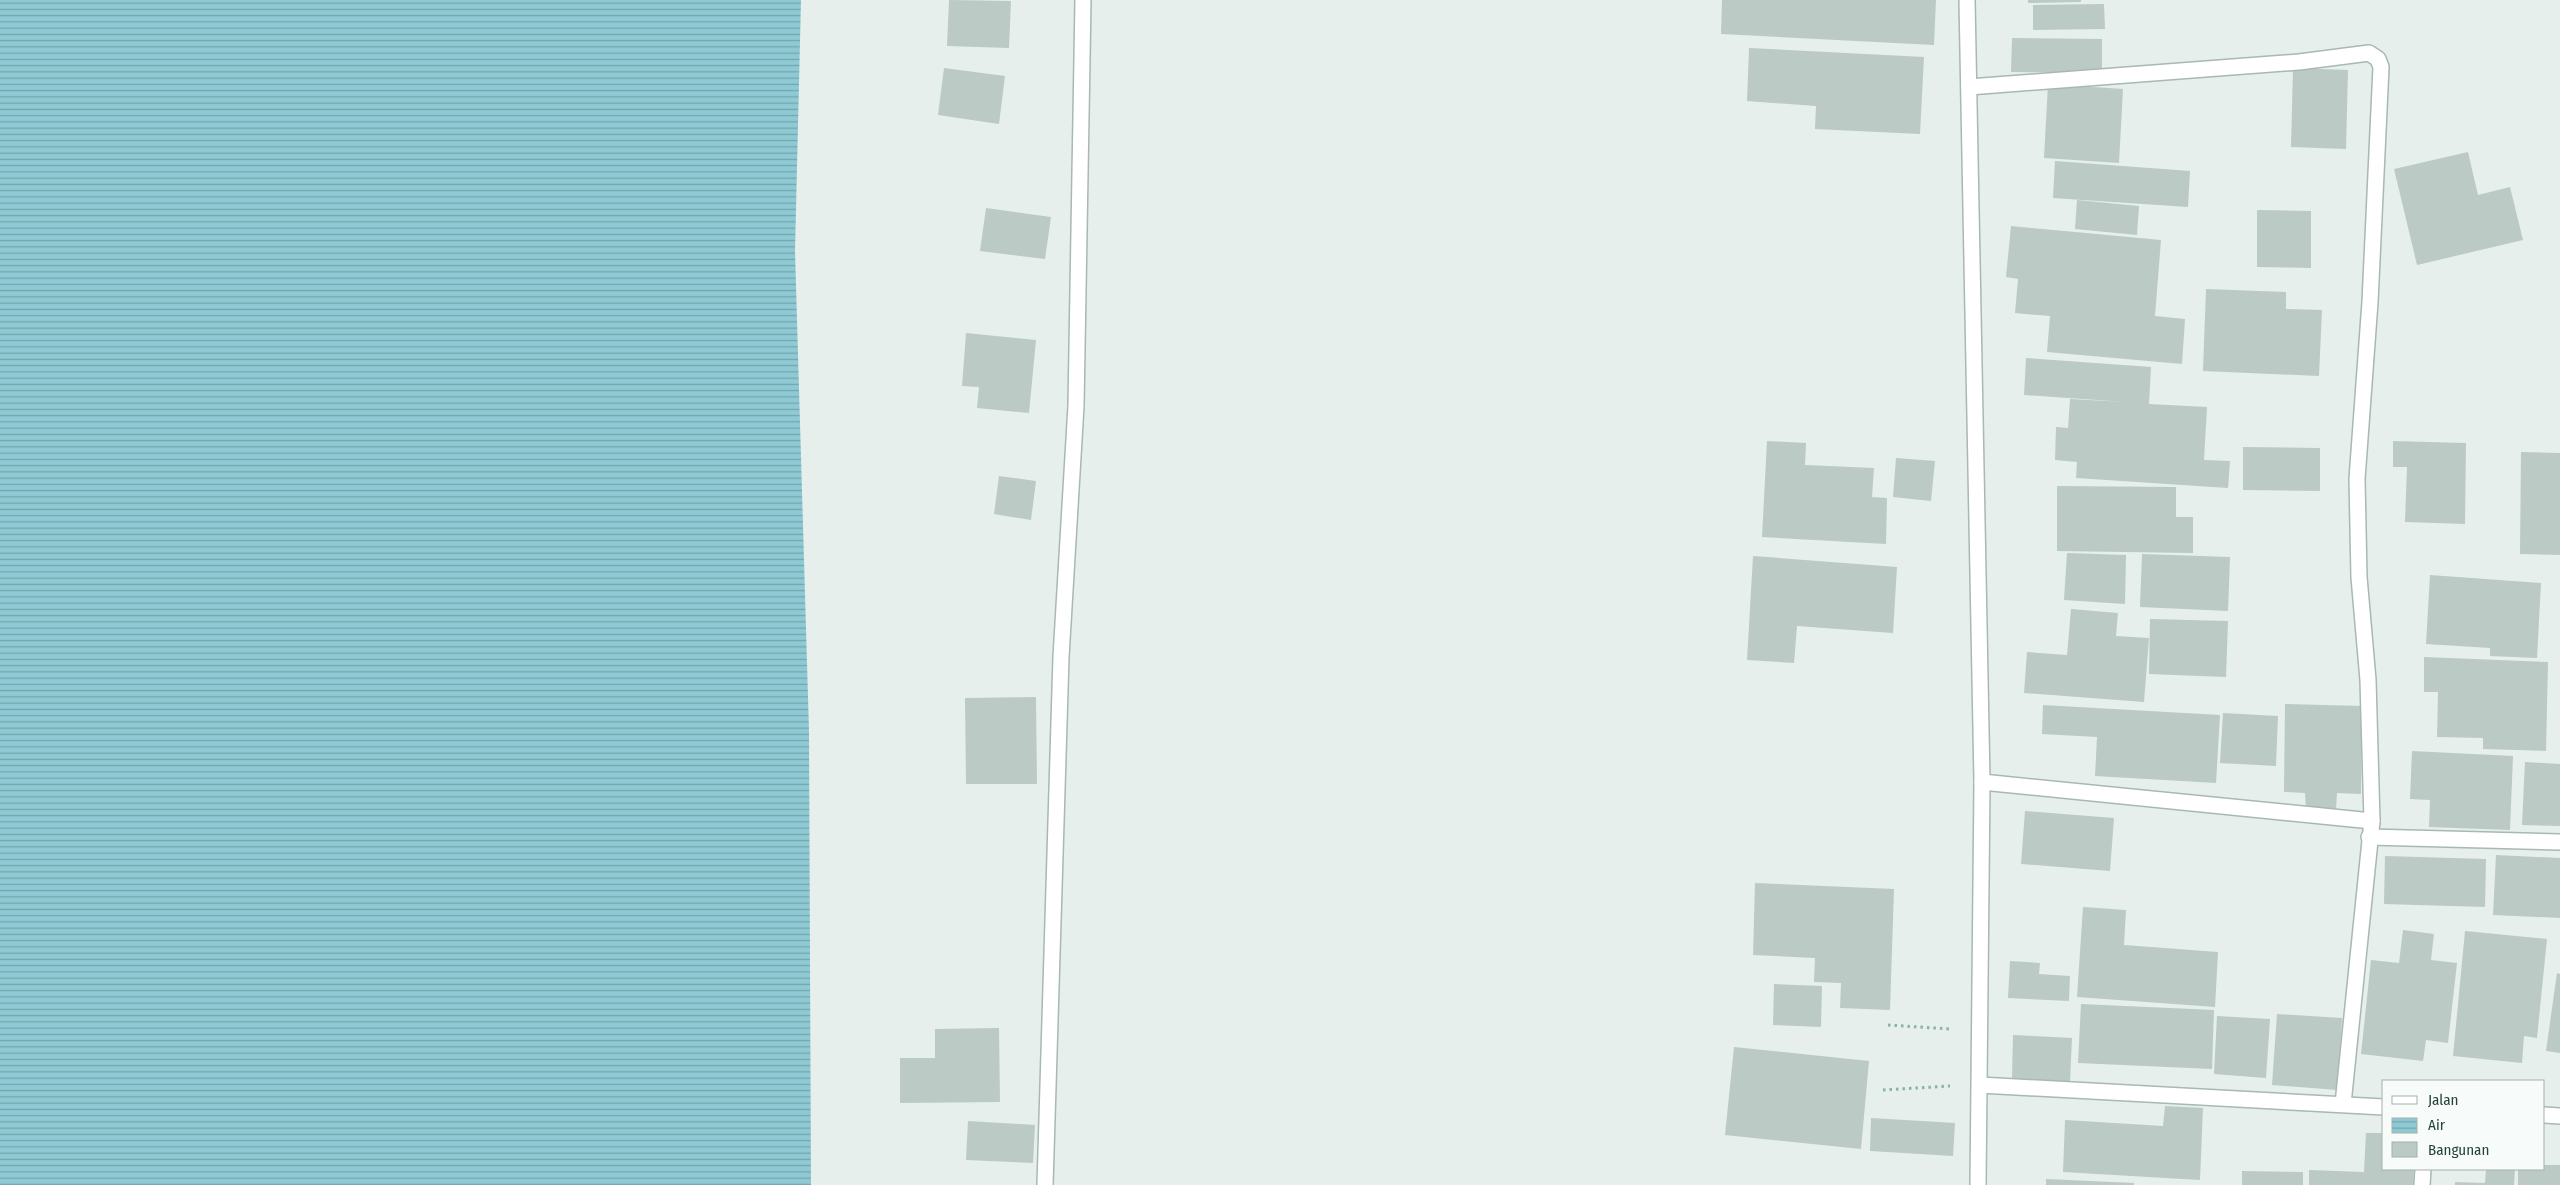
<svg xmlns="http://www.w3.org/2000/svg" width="2560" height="1185" font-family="'Fira Sans Condensed',sans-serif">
	<defs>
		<pattern id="water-rules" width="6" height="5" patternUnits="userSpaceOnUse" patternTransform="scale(1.25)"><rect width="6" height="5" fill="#8ec9d4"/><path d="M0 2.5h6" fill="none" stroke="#74a5ad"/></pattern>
	</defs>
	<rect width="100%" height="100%" fill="#e6efeb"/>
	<!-- water -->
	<path fill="url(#water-rules)" d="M0 0H801L795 251 809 731 811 1185H0Z"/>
	<!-- building -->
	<g fill="#bbcac4">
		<path d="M949 0 1011 1 1009 48 947 46Z"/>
		<path d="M1722 0H1936L1934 45 1721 34Z"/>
		<path d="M2028 0H2081V2L2028 3Z"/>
		<path d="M2104 4 2105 29 2033 30V5Z"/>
		<path d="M2012 38 2102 39V73L2011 72Z"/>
		<path d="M1749 48 1924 57 1920 134 1815 129 1816 106 1747 101Z"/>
		<path d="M944 68 1005 76 999 124 938 115Z"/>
		<path d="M2293 68 2348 70 2346 149 2291 147Z"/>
		<path d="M2048 84 2123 89 2119 163 2044 158Z"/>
		<path d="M2468 152 2478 195 2510 187 2523 240 2417 265 2394 169Z"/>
		<path d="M2055 161 2190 171 2188 207 2053 198Z"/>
		<path d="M2077 200 2139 206 2137 235 2075 229Z"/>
		<path d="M986 208 1051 217 1045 259 980 251Z"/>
		<path d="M2257 210 2311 211V268L2257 267Z"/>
		<path d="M2011 226 2161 240 2155 316 2185 319 2182 364 2047 352 2050 316 2015 313 2018 279 2006 277Z"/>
		<path d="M2206 289 2286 292V309L2322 310 2319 376 2203 371Z"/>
		<path d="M966 333 1036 340 1029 413 977 408 979 387 962 386Z"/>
		<path d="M2026 358 2151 367 2149 404 2207 407 2204 460 2230 461 2228 488 2076 478 2077 462 2055 460 2056 427 2068 428 2070 399 2126 402 2024 395Z"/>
		<path d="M1767 441 1806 443 1805 465 1874 468 1872 497 1887 498 1886 544 1762 537Z"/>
		<path d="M2393 441 2466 443 2465 524 2405 522 2407 467H2393Z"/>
		<path d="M2243 447 2320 448V491L2243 490Z"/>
		<path d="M2521 452 2560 453V555L2520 554Z"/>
		<path d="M1896 458 1935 461 1931 501 1893 497Z"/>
		<path d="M999 476 1036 481 1031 520 994 514Z"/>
		<path d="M2057 486 2176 487V517H2193V553L2057 551Z"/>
		<path d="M2067 553 2126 555 2125 604 2064 600Z"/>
		<path d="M2142 554 2230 557 2228 611 2140 607Z"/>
		<path d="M1753 556 1897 567 1893 633 1797 626 1794 663 1747 660Z"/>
		<path d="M2430 575 2541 583 2537 658 2490 656V648L2426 644Z"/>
		<path d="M2071 609 2118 613 2116 636 2149 638 2144 702 2024 693 2027 652 2067 655Z"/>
		<path d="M2150 619 2228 621 2226 677 2149 674Z"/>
		<path d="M2424 657 2548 662 2546 751 2483 749V738L2437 737 2438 692H2424Z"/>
		<path d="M1036 697 1037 784H966L965 698Z"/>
		<path d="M2285 704 2362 706 2361 794 2337 793 2336 809H2306L2305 793 2284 792Z"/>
		<path d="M2043 705 2220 715 2216 783 2095 776 2097 737 2042 734Z"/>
		<path d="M2223 713 2278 716 2276 766 2220 763Z"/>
		<path d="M2412 751 2513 756 2510 830 2429 827 2430 800 2410 799Z"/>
		<path d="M2525 762 2560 764V826L2522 825Z"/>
		<path d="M2025 811 2114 818 2110 871 2021 864Z"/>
		<path d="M2496 855 2560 858V918L2493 915Z"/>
		<path d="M2385 856 2486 859 2485 907 2384 904Z"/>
		<path d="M1755 883 1894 889 1890 1010 1840 1008 1841 983 1814 982 1815 958 1753 955Z"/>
		<path d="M2083 907 2126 910 2124 945 2218 952 2215 1007 2077 997Z"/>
		<path d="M2403 930 2434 934 2431 960 2457 963 2448 1043 2426 1040 2423 1061 2361 1054 2371 960 2399 963Z"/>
		<path d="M2465 931 2547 939 2537 1038 2524 1036 2522 1063 2453 1056Z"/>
		<path d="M2010 961 2040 963 2039 974 2070 976 2069 1001 2008 998Z"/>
		<path d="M2557 973 2560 974V1053L2546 1051Z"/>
		<path d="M1774 984 1822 986 1821 1027 1773 1025Z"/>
		<path d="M2081 1004 2214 1010 2212 1069 2078 1063Z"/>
		<path d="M2277 1014 2342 1018 2338 1090 2272 1085Z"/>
		<path d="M2217 1016 2270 1019 2266 1078 2214 1074Z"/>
		<path d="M999 1028 1000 1102 900 1103V1058H935V1029Z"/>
		<path d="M2013 1035 2072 1038 2070 1082 2012 1079Z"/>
		<path d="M1734 1047 1869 1061 1861 1149 1725 1135Z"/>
		<path d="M2165 1106 2203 1108 2200 1180 2063 1172 2065 1120 2163 1126Z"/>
		<path d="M1871 1118 1955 1123 1953 1156 1870 1151Z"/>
		<path d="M968 1121 1035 1125 1033 1163 966 1160Z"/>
		<path d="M2366 1133H2384V1169H2414L2413 1185H2309V1170L2364 1172Z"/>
		<path d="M2544 1165H2560V1185H2518V1169H2544Z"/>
		<path d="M2486 1169H2515L2514 1185H2455V1182L2485 1183Z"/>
		<path d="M2242 1171 2303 1172V1185H2242Z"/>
		<path d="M2046 1179 2134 1183V1185H2046Z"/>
	</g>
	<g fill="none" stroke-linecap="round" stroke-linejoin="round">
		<!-- street casing -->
		<g stroke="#a8b8b2" stroke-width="18">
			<g id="street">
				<path d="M1967 0 1982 782 1978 1185"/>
				<path d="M1969 87 2299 62 2369 53 2378 59 2381 67 2370 302 2357 479 2359 577 2368 680 2372 821 2343 1104"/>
				<path d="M1982 782 2372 821"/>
				<path d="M2369 837 2560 842"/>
				<path d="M1980 1085 2384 1107"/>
				<path d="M2544 1115 2560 1116"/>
				<path d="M1045 1185 1061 657 1076 406 1083 0"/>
				<path d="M2422 1185 2423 1169"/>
			</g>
		</g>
		<!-- path -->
		<g stroke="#86b3a5" stroke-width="3" stroke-dasharray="2.5 4" stroke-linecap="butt">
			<path d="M1888 1025 1950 1029"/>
			<path d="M1883 1090 1950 1086"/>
		</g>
		<!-- street -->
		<use href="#street" stroke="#fff" stroke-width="15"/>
	</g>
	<!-- legend -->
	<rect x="2382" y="1080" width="162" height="90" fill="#f7fbf9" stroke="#a3b1ad"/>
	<rect x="2392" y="1096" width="25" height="8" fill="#ffffff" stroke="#a3b1ad"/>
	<text x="2428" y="1105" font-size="15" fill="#24423a">Jalan</text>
	<rect x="2392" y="1118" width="25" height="15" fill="url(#water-rules)" stroke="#a3b1ad"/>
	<text x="2428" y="1130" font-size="15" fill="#24423a">Air</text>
	<rect x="2392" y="1142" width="25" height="15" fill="#bbcac4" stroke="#a3b1ad"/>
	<text x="2428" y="1155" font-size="15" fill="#24423a">Bangunan</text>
</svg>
